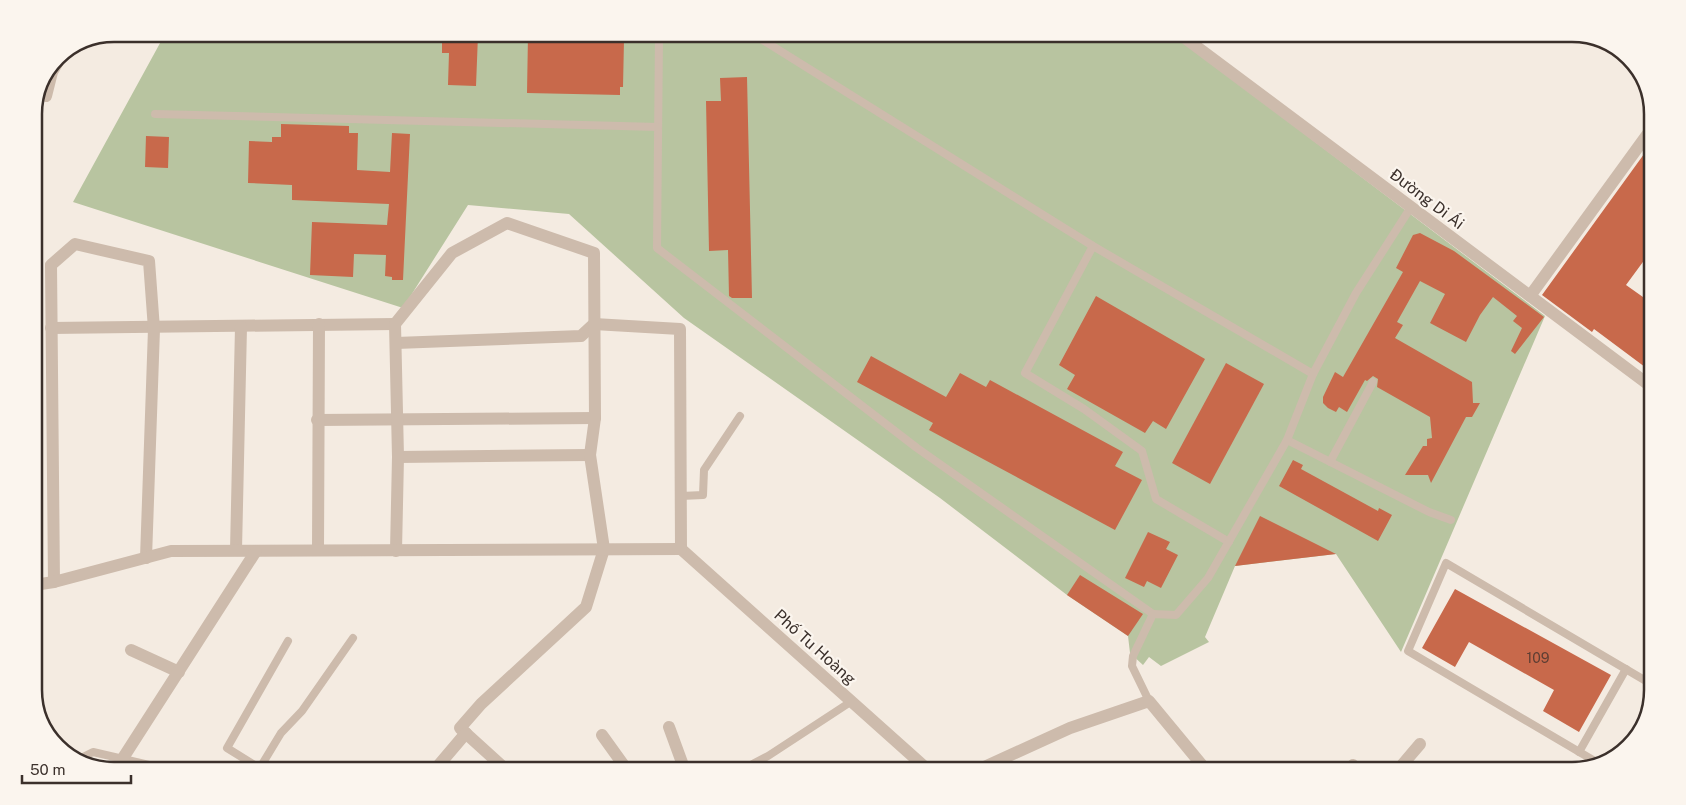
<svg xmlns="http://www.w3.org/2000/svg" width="1686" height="805" font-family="'Public Sans',sans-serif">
	<rect width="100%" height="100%" fill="#f4ebe1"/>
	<!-- green -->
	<path fill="#b8c4a0" d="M165 34 1178 38 1545 316 1401 652 1336 554 1235 566 1205 637 1209 642 1161 666 1149 657 1143 665 1130 653 1128 636 1067 595 940 498 684 318 569 214 468 205 403 308 73 202Z"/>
	<!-- building -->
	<g fill="#c8694b">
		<path d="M442 35H478L476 86 448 85 449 53H442Z"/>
		<path d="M528 35 621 36V39L624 40 623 87H620V95L527 93Z"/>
		<path d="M747 77 752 298H732L729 296 728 250 709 251 706 101H721L720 78Z"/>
		<path d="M281 124 349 126V133H358L357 170 390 172 392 133 410 134 403 280H392V277L385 276 386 255 354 254 353 277 310 275 312 222 387 225 389 204 292 200V185L248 183 249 141 272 142V137H281Z"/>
		<path d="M146 136 169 137 168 168 145 167Z"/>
		<path d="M1652 143 1651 251 1626 285 1650 302 1649 370 1594 329 1592 332 1542 295Z"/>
		<path d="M1420 233 1454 251 1544 317 1515 354 1511 351 1522 328 1513 321 1517 316 1493 297 1480 315 1466 342 1430 323 1445 294 1420 281 1397 322 1403 325 1395 338 1472 382 1473 403H1480L1472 417H1466L1431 483 1428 475H1405L1423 446H1427V439L1432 438 1430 417 1377 387 1378 379 1373 376 1367 381 1365 380 1347 412 1339 407 1336 412 1328 408 1323 403V397L1335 372 1343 377 1403 272 1396 268 1413 235Z"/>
		<path d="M1096 296 1205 359 1166 429 1153 421 1145 433 1067 389 1075 375 1059 365Z"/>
		<path d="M871 356 946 397 960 373 986 387 990 380 1123 452 1115 466 1142 480 1115 530 929 430 933 423 857 382Z"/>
		<path d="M1226 363 1264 384 1210 484 1172 463Z"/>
		<path d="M1293 460 1303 465 1301 469 1378 511 1379 508 1392 515 1378 541 1279 486Z"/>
		<path d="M1260 516 1336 554 1235 566Z"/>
		<path d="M1148 532 1170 542 1166 549 1178 555 1161 588 1147 581 1144 587 1125 578Z"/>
		<path d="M1080 575 1143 614 1128 636 1067 595Z"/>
		<path d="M1455 589 1611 675 1579 732 1543 711 1554 690 1469 642 1455 667 1422 648Z"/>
	</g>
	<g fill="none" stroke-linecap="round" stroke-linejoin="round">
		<!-- path -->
		<path stroke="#b9a596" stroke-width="2.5" stroke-dasharray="2.5 2.5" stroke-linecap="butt" d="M34 533 41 537"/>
		<!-- lane -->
		<g stroke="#cdbbac" stroke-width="8">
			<path d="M659 36 657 248 917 448 1153 614"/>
			<path d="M761 39 1093 246 1313 374"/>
			<path d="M155 114 658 127"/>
			<path d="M1093 246 1025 373 1084 409 1142 451 1156 499 1229 542"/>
			<path d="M1287 440 1429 512 1451 520"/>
			<path d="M1330 462 1373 382"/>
			<path d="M681 496 703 495 704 470 740 416"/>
			<path d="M1149 701 1132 666 1133 656 1153 614 1176 615 1208 578 1287 440 1313 374 1356 293 1411 207"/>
			<path d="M1579 752 1626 669"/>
			<path d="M77 760 93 752 149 765"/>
			<path d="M1598 763 1408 651 1446 563 1646 681"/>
			<path d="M256 766 227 748 288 641"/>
			<path d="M261 766 281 733 302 711 353 638"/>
			<path d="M745 768 768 756 852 701"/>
		</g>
		<!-- street -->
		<g stroke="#cdbbac" stroke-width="12">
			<path d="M1185 38 1649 385"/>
			<path d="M46 96 52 72 62 55"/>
			<path d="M1530 296 1652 128"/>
			<path d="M51 328 395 324"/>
			<path d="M396 343 581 336 594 324 680 329 681 549"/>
			<path d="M317 420 595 418"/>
			<path d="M398 457 590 455"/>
			<path d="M318 549 319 324"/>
			<path d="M681 549 927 769"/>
			<path d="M236 550 241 327"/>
			<path d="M396 551 398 457 395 324 452 253 507 223 594 253 595 418 590 455 604 549 586 607 481 704 460 728 503 767"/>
			<path d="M54 582 51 265 75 244 149 261 154 329 146 558"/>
			<path d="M34 585 54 582 171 551 681 549"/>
			<path d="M131 650 179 672"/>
			<path d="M669 727 684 768"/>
			<path d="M602 735 625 767"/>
			<path d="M123 758 256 551"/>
			<path d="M438 766 466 733"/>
			<path d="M980 769 1070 728 1149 701 1206 770"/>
			<path d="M1347 770 1353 765"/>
			<path d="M1397 771 1420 744"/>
		</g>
	</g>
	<g text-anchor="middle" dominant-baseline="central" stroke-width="4.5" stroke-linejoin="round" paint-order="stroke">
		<!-- number labels -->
		<g font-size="14" fill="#5e3e33">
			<text x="1538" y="658">109</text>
		</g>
		<!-- street labels -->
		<g font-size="16" fill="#3b302b" stroke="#fbf5ee">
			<text transform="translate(1427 199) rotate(37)">Đường Di Ái</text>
			<text transform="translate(815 647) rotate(42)">Phố Tu Hoàng</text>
		</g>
	</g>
	<!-- crop -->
	<path d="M0 0H1686V805H0ZM114 42H1572A72 72 0 0 1 1644 114V690A72 72 0 0 1 1572 762H114A72 72 0 0 1 42 690V114A72 72 0 0 1 114 42Z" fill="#fbf5ee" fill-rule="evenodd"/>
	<path fill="none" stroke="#3b302b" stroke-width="2.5" d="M114 42H1572A72 72 0 0 1 1644 114V690A72 72 0 0 1 1572 762H114A72 72 0 0 1 42 690V114A72 72 0 0 1 114 42Z"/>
	<!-- scale -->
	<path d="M22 775v8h109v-8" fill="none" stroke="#3b302b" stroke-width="2.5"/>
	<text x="30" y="775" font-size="15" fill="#3b302b" stroke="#fbf5ee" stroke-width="4" paint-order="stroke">50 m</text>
</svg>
